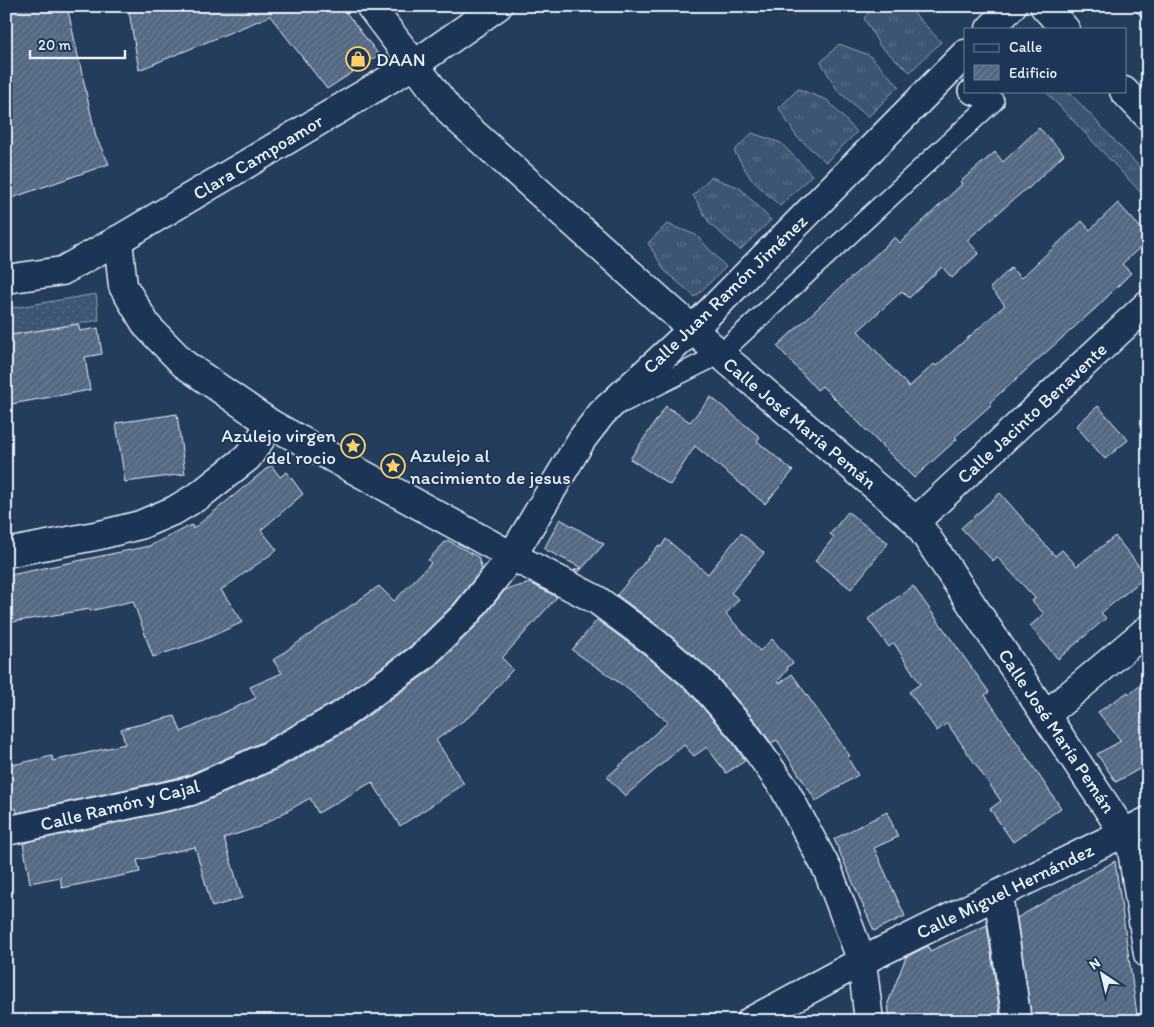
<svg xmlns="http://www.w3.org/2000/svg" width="1154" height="1027" font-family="Itim,sans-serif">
	<defs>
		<pattern id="grass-tufts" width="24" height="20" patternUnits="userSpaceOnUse" patternTransform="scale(1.25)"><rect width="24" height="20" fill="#3e5472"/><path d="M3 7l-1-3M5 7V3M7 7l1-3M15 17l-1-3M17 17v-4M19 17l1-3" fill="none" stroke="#5a6d87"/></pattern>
		<pattern id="park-dots" width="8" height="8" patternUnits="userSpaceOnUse" patternTransform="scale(1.25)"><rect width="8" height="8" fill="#3e5472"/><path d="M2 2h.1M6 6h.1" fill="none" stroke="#5a6d87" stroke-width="1.8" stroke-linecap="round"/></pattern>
		<pattern id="building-hatch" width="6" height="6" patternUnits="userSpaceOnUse" patternTransform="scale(1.25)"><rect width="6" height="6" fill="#536782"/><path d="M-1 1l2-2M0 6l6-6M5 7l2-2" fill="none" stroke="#6c7d94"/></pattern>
	</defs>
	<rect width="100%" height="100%" fill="#253d5d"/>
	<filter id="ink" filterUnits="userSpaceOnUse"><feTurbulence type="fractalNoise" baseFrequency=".02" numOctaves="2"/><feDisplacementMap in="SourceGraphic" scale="10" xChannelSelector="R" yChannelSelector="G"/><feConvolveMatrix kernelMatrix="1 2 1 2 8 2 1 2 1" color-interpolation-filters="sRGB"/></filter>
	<g filter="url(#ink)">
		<!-- grass -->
		<g fill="url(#grass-tufts)" stroke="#93a2b5">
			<path d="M875 6H900L911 10 941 42 910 72 880 46 864 18Z"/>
			<path d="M839 44 869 55 899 86 868 117 838 91 821 62Z"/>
			<path d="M798 89 827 100 857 132 826 162 796 136 779 108Z"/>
			<path d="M1045 91H1068L1148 176V200Z"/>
			<path d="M752 133 781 143 812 175 780 206 751 179 734 151Z"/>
			<path d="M711 177 740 188 771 220 740 250 710 224 693 195Z"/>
			<path d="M667 224 696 235 726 267 695 297 665 271 648 243Z"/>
		</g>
		<!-- park -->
		<path fill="url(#park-dots)" stroke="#93a2b5" d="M96 294 99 320 6 336V309Z"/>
		<!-- building -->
		<g fill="url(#building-hatch)" stroke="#e8f1f8">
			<path d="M6 6H67L96 137 109 164 6 200Z"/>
			<path d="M128 6H341L379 55 327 89 270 16 139 70Z"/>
			<path d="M1039 128 1064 154 1028 189 1027 188 967 240 979 253 952 278 942 267 909 298 902 291 858 331 909 387 934 364 936 366 1005 305 990 288 1011 268 1021 278 1082 221 1090 230 1118 203 1148 236V240L1122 264 1131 273 1097 307 990 402 992 404 955 437 957 439 914 478 822 386 817 390 777 346 895 237 900 243 962 184 960 182 995 152 1003 162Z"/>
			<path d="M78 324 80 331 98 328 102 354 85 357 90 390 6 405V336Z"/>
			<path d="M711 397 760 437 757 441 793 471 765 504 695 446 670 485 630 459 666 406 690 422Z"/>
			<path d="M1098 406 1128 440 1105 459 1076 426Z"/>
			<path d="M177 414 185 474 125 482 116 423Z"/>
			<path d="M271 465 280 477 287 472 303 494 261 530 277 550 221 590 243 622 201 641 153 657 133 601 90 611V609L6 623V576L149 546 192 525 193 529Z"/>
			<path d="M1000 493 1055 556 1062 550 1077 566 1115 536 1147 576 1101 613 1106 618 1058 659 1030 626 1044 614 1032 601 1035 598 997 557 993 561 961 528Z"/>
			<path d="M848 512 888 543 851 589 815 561 834 537 830 534Z"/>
			<path d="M560 519 604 544 578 573 574 570 582 568 544 549Z"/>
			<path d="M741 533 764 553 731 593 739 599 726 614 760 651 772 639 793 663 787 667 788 669 778 681 780 683 792 674 850 756 847 757 858 775 816 801 777 740 771 743 757 723 713 672 664 630 617 595 658 546 661 547 666 539 708 574Z"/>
			<path d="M447 540 478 557 482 569 454 604 412 645 334 702 262 742 186 776 17 813 16 808 6 810V764H17L52 756 53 761 125 744 121 729 175 716 181 732 256 698 250 687 282 673 273 660 379 586 394 601 431 563 428 560Z"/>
			<path d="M530 583 557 597 502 658 513 669 474 713 436 740 464 784 400 826 372 782 318 813 310 798 259 827 224 838 242 898 212 907 195 847 137 860 140 872 62 888 60 877 30 883 23 843 194 806 277 770 351 728 431 670 477 625 505 590Z"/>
			<path d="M913 586 989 692 985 695 1061 808 1013 842 990 809 1001 801 947 723 937 731 909 692 920 684 894 643 889 647 868 619Z"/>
			<path d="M597 620 644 654 690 693 733 743 745 761 726 773 707 747 694 756 684 745 625 796 607 777 668 722 624 686 572 650Z"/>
			<path d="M1148 679V777L1141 768 1116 782 1097 754 1121 741 1098 712 1128 692 1130 694Z"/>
			<path d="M887 812 898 837 874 848 905 916 874 931 834 839Z"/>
			<path d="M1115 861 1138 1021H1032L1017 918Z"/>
			<path d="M987 925 1001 1021H890L888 1003 906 957 928 946 930 951Z"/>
		</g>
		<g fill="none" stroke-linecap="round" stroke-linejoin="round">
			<!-- lane casing -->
			<g stroke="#e8f1f8" stroke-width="22">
				<g id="lane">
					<path d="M1146 6 1148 8"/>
					<path d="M624 402 720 354 994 101 971 94 968 91"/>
				</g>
			</g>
			<!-- street casing -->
			<g stroke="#e8f1f8" stroke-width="31">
				<g id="street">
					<path d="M370 6 452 114 720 354 916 521 1124 833 1132 850 1148 954"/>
					<path d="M990 29 1012 6"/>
					<path d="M118 240 123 286 147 326 184 364 271 424 512 556 597 600 654 642 701 682 745 733 784 788 828 871 862 961 869 1021"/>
					<path d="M6 279 62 271 118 240 415 64 498 6"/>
					<path d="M916 521 1148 304"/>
					<path d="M6 553 100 535 140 525 175 510 200 495 248 457 271 424"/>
					<path d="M1046 715 1148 629"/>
					<path d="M6 831 191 791 269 756 342 715 422 657 466 614 512 556 582 439 602 413 693 329 965 54"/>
					<path d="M998 894 1017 1021"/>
					<path d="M751 1021 862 961 1148 821"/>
				</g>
			</g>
			<!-- secondary casing -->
			<g stroke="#e8f1f8" stroke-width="31">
				<g id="secondary">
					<path d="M1044 6 1065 29"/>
					<path d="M1124 91 1148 116"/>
				</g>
			</g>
			<!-- lane -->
			<use href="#lane" stroke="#1d3557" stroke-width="19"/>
			<!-- street -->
			<use href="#street" stroke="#1d3557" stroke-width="28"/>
			<!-- secondary -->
			<use href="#secondary" stroke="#1d3557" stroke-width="28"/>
		</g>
	</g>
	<!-- icons -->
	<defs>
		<g id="shop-ring" transform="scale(1.25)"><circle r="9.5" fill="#1d3557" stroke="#ffd166" stroke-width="1.5"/><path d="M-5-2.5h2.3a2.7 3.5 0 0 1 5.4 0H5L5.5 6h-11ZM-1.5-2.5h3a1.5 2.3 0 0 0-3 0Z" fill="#ffd166"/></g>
		<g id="sight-ring" transform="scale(1.25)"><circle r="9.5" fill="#1d3557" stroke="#ffd166" stroke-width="1.5"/><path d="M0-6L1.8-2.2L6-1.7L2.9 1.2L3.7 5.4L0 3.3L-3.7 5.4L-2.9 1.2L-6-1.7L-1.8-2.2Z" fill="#ffd166"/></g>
	</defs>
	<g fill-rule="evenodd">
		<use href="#shop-ring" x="358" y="59"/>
		<use href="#sight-ring" x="353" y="446"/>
		<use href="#sight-ring" x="393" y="466"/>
	</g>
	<g text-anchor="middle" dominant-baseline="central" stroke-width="4" stroke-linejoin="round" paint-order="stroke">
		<!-- poi labels -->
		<g font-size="19" fill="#e8f1f8" stroke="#1d3557" text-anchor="start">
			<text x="376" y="59">DAAN</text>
			<text x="336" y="435" text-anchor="end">Azulejo virgen<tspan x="336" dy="22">del rocio</tspan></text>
			<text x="410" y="455">Azulejo al<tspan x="410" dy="22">nacimiento de jesus</tspan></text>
		</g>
		<!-- street labels -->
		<g font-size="19" fill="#e8f1f8" stroke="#1d3557">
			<text transform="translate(258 157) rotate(-31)">Clara Campoamor</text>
			<text transform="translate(725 294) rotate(-44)">Calle Juan Ramón Jiménez</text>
			<text transform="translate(1032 413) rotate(-43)">Calle Jacinto Benavente</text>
			<text transform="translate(800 423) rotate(40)">Calle José María Pemán</text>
			<text transform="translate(1057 731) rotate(56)">Calle José María Pemán</text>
			<text transform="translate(120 805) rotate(-14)">Calle Ramón y Cajal</text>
			<text transform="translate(1005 891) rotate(-26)">Calle Miguel Hernández</text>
		</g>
	</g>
	<!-- margin -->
	<rect width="1154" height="1027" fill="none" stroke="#1d3557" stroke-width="25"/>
	<rect x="12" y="12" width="1129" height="1002" fill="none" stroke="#e8f1f8" stroke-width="2" filter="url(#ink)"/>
	<!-- legend -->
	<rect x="964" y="28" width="162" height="65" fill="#1d3557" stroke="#6e8097"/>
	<rect x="974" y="44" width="25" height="8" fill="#1d3557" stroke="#6e8097"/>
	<text x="1009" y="52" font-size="15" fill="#e8f1f8">Calle</text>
	<rect x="974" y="65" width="25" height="15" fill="url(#building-hatch)" stroke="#6e8097"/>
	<text x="1009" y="78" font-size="15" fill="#e8f1f8">Edificio</text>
	<!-- north arrow -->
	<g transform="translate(1102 974) rotate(325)" stroke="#1d3557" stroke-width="4" paint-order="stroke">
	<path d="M0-4L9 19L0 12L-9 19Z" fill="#e8f1f8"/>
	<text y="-8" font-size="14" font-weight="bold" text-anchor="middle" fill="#e8f1f8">N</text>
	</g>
	<!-- scale -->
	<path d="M30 50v8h95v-8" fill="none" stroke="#e8f1f8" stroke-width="2.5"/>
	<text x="38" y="50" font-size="15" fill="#e8f1f8" stroke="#1d3557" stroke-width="4" paint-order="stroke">20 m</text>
</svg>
